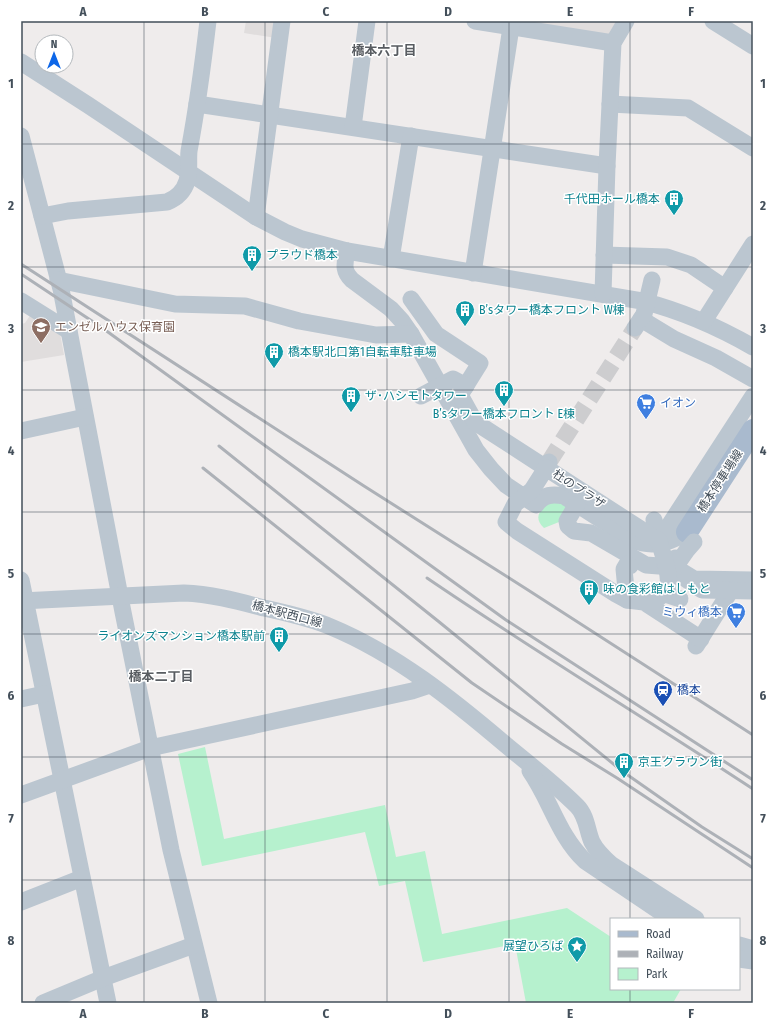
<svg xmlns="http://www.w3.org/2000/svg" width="774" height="1024" font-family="'Fira Sans Condensed','Noto Sans JP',sans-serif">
	<rect width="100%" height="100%" fill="#efecec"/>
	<!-- education -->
	<g fill="#e0dddd">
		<path d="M246 21H278L276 38 244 33Z"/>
		<path d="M524 21H618L609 35Z"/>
		<path d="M31 314 60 333 64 355 21 362V324L25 323Z"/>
	</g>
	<!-- green -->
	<g fill="#b6f1ce">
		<path d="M553 500 567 505 559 522 544 528C531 516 543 507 553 500Z"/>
		<path d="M205 747 224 839 385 805 396 857 425 851 442 934 567 908 611 937V989H681L673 1003H526L515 944 423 962 405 881 379 886 365 832 202 866 178 754Z"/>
	</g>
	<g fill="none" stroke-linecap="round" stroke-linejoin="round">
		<!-- minor-tunnel -->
		<path stroke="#cdcdcf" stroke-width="17" stroke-dasharray="17 8" stroke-linecap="butt" d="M549 462 635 328"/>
		<!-- minor -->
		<g stroke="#bbc6d0" stroke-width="17">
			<path d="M475 21 613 43"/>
			<path d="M713 21 753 46"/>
			<path d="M21 62 88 105 256 217 285 232 302 239 347 251 642 301C682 311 718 327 753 347"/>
			<path d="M197 104 607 166"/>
			<path d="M610 104 688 108 753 148"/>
			<path d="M353 127 367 21"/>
			<path d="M21 136 61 289 123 612 171 850 209 1003"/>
			<path d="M42 216 68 211 167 202C177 198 184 191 187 181 190 171 188 161 189 151 197 108 203 64 208 21"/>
			<path d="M256 217 282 21"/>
			<path d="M347 251C345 263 342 270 352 280L391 309 402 321 411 334 476 450 491 469 506 485 536 505C543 494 553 494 564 496L633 540C652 548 670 543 687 532"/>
			<path d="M604 255 667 257 691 265 725 288"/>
			<path d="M391 259 411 136"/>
			<path d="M473 273 512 21"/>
			<path d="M58 280 175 304 245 306 299 321 376 335 411 334"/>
			<path d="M603 294 607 166 613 43 626 21"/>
			<path d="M411 299 436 334 480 363 460 395 475 422 546 468 549 462"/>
			<path d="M21 301 69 331"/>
			<path d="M704 321 753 244"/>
			<path d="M635 328 641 319 674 339 716 358 753 379"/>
			<path d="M21 431 85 417"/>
			<path d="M577 504 567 521 568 526 574 531 591 533 646 565 659 566 671 564 675 558"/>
			<path d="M654 520 659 541 753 396"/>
			<path d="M681 571 694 579 753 580"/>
			<path d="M21 580 108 1003"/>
			<path d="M665 594 680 599"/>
			<path d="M627 600 624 569 627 564 630 566"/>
			<path d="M21 601 184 593C211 594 237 601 264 608 286 613 310 618 331 627 396 654 453 700 506 745 530 765 555 784 577 806 587 816 587 831 592 842 597 852 604 858 612 865L696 919"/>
			<path d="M696 646 731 590"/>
			<path d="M21 699 44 694"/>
			<path d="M530 771C551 801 558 835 585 861L671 919"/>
			<path d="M21 795 150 748 412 691 430 685"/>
			<path d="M21 902 82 878"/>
			<path d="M739 945 753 949"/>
			<path d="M739 959 753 961"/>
			<path d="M43 1003 103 978 194 945"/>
		</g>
		<!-- major -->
		<path stroke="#a9bace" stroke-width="22" d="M687 532 753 430"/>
		<!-- rail -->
		<g stroke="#adb1b7" stroke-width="3">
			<path d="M21 264 364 486 528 590 753 735"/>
			<path d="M21 274 101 327 506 620 753 780"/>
			<path d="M219 446 438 621 622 771 702 827 753 859"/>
			<path d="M203 468 472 683 562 744 617 778 753 868"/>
			<path d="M427 578C534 651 645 718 753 789"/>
		</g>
		<!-- minor-bridge -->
		<g stroke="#bbc6d0" stroke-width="17">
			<path d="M641 319 644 314 652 280"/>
			<path d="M421 396 453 379 466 386"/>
			<path d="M665 565 702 590 753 591"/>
			<path d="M673 570 687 550 694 542"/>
			<path d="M644 602C682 597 666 567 659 541L546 468 532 490 515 504 506 522 517 531 616 594 627 600 644 602 701 639"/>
		</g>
	</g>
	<!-- grid -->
	<path fill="none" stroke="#434f5a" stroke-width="1" stroke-opacity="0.55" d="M144 21V1003M265 21V1003M387 21V1003M509 21V1003M630 21V919M21 144H753M21 267H753M21 390H753M21 512H753M21 634H753M21 757H753M21 880H753M630 989V1003"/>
	<!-- icons -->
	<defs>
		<g id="building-pin" transform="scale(1)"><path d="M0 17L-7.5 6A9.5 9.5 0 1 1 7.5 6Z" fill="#0f9aa8" stroke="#fff"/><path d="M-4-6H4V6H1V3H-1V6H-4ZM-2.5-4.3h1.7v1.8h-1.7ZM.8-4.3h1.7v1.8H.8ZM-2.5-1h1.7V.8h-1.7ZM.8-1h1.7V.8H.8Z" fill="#fff"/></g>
		<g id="school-pin" transform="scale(1)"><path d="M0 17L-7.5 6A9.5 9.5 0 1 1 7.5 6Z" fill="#8d6e63" stroke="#fff"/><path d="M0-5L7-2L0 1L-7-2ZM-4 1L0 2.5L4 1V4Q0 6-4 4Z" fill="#fff"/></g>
		<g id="supermarket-pin" transform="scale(1)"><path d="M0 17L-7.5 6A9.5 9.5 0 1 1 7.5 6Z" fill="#3f7fe0" stroke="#fff"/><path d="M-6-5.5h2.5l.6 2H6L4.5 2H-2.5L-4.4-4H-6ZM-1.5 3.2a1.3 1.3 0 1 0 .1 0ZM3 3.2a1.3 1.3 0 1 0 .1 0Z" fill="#fff"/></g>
		<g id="station-pin" transform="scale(1)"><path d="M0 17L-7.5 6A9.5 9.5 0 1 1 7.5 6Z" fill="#1a4fb4" stroke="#fff"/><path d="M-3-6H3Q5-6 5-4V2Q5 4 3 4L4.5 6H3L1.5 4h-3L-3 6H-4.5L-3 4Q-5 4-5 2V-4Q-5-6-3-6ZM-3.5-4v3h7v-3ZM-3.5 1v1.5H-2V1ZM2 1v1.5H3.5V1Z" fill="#fff"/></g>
		<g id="sight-pin" transform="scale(1)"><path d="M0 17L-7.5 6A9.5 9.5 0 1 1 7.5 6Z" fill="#0f9aa8" stroke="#fff"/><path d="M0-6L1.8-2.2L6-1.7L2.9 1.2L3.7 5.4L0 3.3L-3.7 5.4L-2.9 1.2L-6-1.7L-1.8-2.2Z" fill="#fff"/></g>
	</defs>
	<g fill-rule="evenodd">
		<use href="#building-pin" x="674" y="199"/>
		<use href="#building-pin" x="252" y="255"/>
		<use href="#building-pin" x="465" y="310"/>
		<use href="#school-pin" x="41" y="327"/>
		<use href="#building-pin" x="274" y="352"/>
		<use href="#building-pin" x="504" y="390"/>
		<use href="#building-pin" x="351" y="396"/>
		<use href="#supermarket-pin" x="646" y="403"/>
		<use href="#building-pin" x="589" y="589"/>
		<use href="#supermarket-pin" x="736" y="612"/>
		<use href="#building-pin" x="279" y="636"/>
		<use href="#station-pin" x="663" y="690"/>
		<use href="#building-pin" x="624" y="762"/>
		<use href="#sight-pin" x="577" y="946"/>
	</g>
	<g text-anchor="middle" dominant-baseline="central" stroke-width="3" stroke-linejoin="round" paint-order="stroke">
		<!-- culture labels -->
		<g font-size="12" fill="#0d838f" stroke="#fff" text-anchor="start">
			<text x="660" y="199" text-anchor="end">千代田ホール橋本</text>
			<text x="266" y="255">プラウド橋本</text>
			<text x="479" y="310">B’sタワー橋本フロント W棟</text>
			<text x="288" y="352">橋本駅北口第1自転車駐車場</text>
			<text x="365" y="396">ザ･ハシモトタワー</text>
			<text x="504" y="414" text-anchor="middle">B’sタワー橋本フロント E棟</text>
			<text x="603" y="589">味の食彩館はしもと</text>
			<text x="265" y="636" text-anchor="end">ライオンズマンション橋本駅前</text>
			<text x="638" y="762">京王クラウン街</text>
			<text x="563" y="946" text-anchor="end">展望ひろば</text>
		</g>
		<!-- education labels -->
		<g font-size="12" fill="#785e54" stroke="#fff" text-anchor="start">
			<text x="55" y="327">エンゼルハウス保育園</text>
		</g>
		<!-- shop labels -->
		<g font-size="12" fill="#366cbe" stroke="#fff" text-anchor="start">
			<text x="660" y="403">イオン</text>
			<text x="722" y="612" text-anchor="end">ミウィ橋本</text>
		</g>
		<!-- street labels -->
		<g font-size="12" fill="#434f5a" stroke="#fff">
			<text transform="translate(720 481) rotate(-57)">橋本停車場線</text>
			<text transform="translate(579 489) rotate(33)">杜のプラザ</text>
			<text transform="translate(287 614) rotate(15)">橋本駅西口線</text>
		</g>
		<!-- transit labels -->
		<g font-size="12" fill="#164399" stroke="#fff" text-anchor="start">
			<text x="677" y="690">橋本</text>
		</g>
		<!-- neighbourhood labels -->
		<g font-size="13" font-weight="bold" fill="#585c61" stroke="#fff">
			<text x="384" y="50">橋本六丁目</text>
			<text x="161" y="676">橋本二丁目</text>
		</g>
	</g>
	<!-- border -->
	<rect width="774" height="1024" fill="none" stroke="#ffffff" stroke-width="44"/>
	<!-- legend -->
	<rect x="610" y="918" width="130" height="72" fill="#ffffff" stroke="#b4b9bd"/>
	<rect x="618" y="931" width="20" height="6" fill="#a9bace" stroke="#b4b9bd"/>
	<text x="646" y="938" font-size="12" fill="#434f5a">Road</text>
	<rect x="618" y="951" width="20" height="6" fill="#adb1b7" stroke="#b4b9bd"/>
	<text x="646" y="958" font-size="12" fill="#434f5a">Railway</text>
	<rect x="618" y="968" width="20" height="12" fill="#b6f1ce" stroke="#b4b9bd"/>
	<text x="646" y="978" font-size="12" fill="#434f5a">Park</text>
	<!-- north arrow -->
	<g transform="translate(54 54)"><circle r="19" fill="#ffffff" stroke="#b4b9bd"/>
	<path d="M0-3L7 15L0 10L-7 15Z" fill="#0d66e8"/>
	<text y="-6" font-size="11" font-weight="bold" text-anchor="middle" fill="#434f5a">N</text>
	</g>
	<rect x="22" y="22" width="730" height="980" fill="none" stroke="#434f5a" stroke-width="1.5"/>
	<g font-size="13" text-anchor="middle" font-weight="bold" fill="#434f5a">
		<text x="83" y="16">A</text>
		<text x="205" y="16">B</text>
		<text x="326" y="16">C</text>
		<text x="448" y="16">D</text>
		<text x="570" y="16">E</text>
		<text x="691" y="16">F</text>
		<text x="11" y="88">1</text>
		<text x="763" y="88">1</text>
		<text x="11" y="210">2</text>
		<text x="763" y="210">2</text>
		<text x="11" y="333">3</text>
		<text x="763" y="333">3</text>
		<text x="11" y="455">4</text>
		<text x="763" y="455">4</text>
		<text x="11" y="578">5</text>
		<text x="763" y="578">5</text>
		<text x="11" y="700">6</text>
		<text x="763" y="700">6</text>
		<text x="11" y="823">7</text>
		<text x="763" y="823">7</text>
		<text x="11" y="945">8</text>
		<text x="763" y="945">8</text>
		<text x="83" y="1018">A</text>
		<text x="205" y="1018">B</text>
		<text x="326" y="1018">C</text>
		<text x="448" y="1018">D</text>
		<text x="570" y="1018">E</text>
		<text x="691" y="1018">F</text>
	</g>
</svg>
